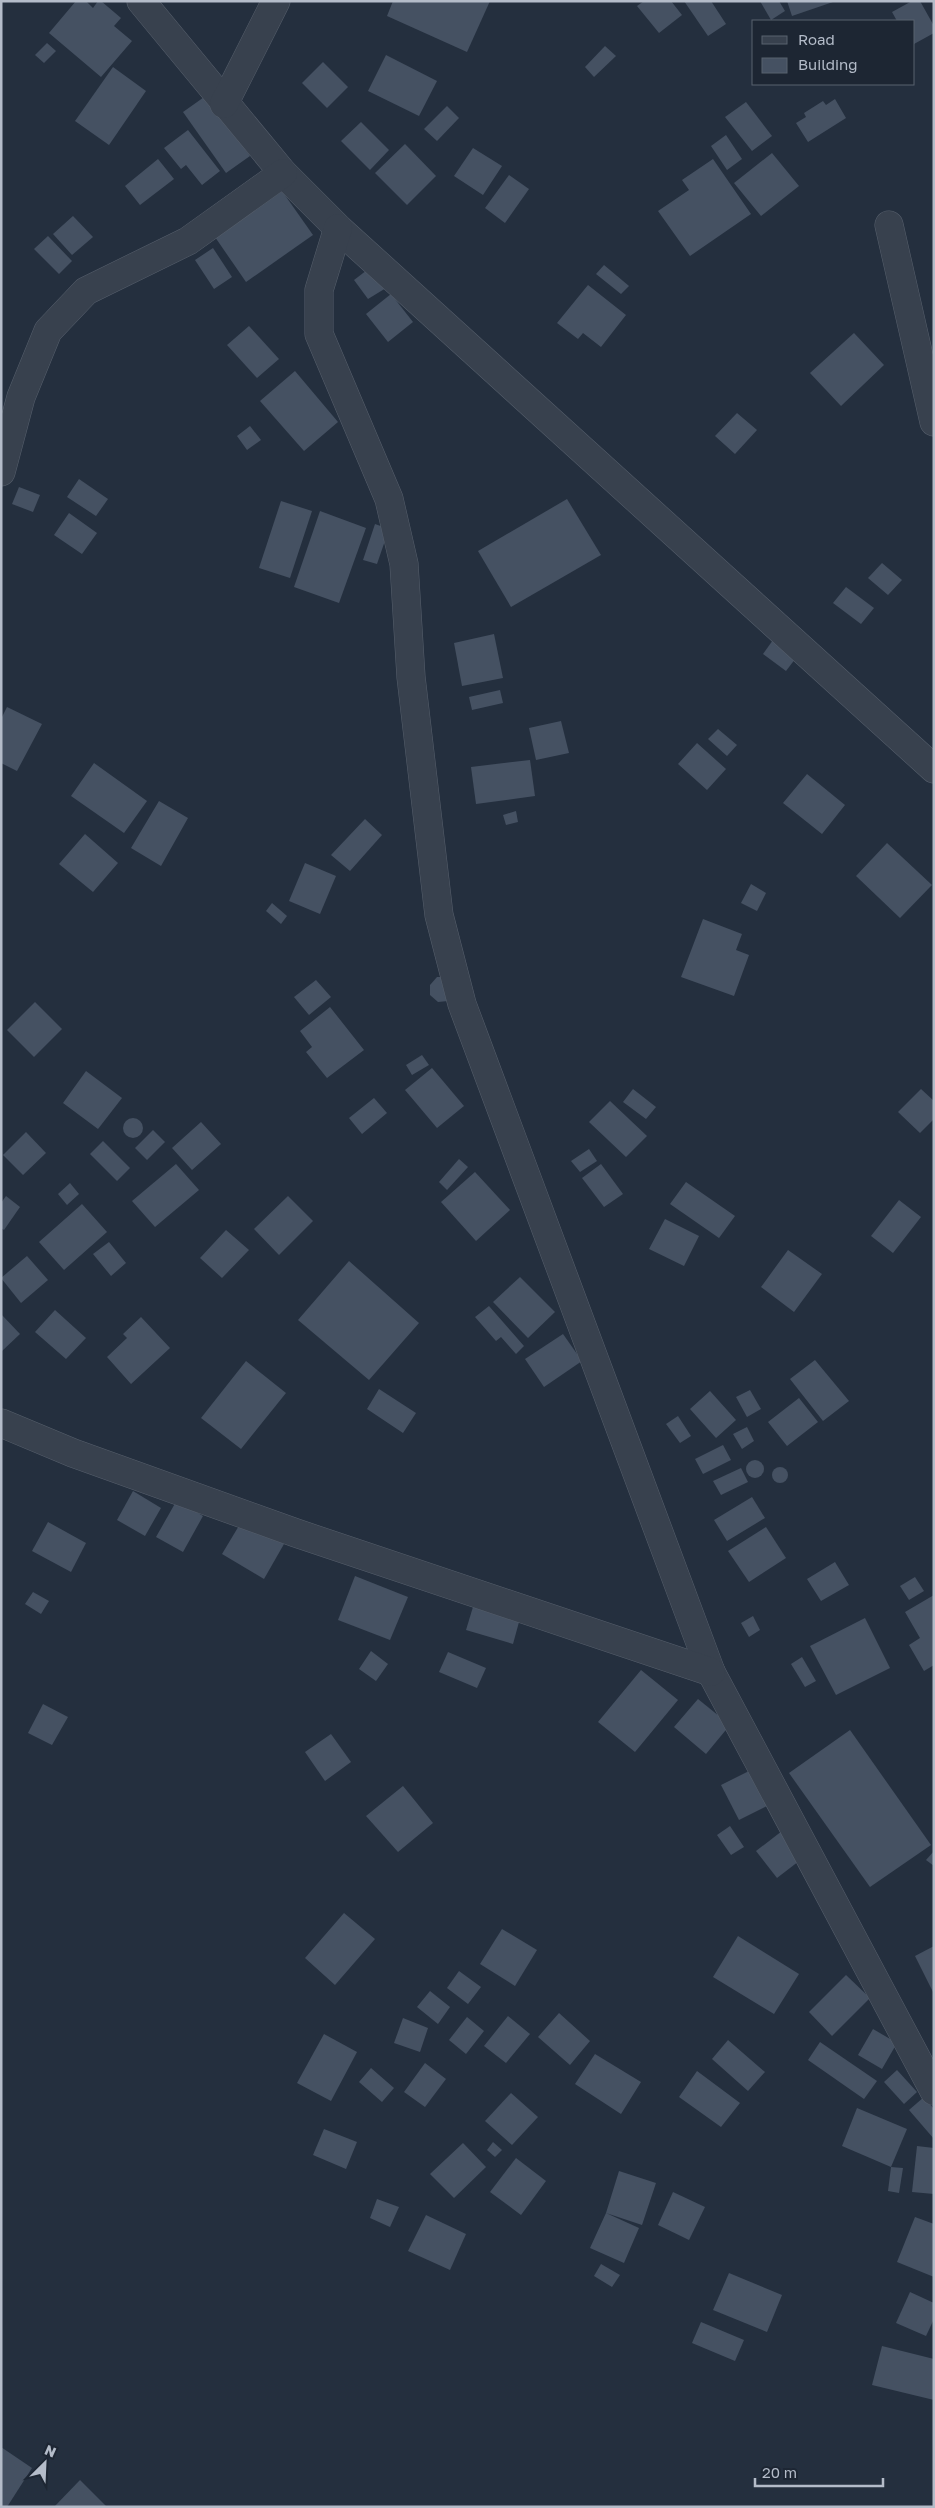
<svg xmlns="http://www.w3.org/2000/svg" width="935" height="2508" font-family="'Golos Text',sans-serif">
	<rect width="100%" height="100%" fill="#242f3e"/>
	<!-- building -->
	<g fill="#455162">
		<path d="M76 1H86L93 8 98 1H101L121 18 114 26 132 41 101 77 49 33Z"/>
		<path d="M393 1H490L467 52 387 16Z"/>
		<path d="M644 1H671L682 15 659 33 637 6Z"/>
		<path d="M684 1H711L726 24 708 36Z"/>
		<path d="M760 1H779L785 11 771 20Z"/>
		<path d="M787 1H833V2L792 16Z"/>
		<path d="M912 1H920L934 26V33L914 44V21H897L892 12Z"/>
		<path d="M47 43 56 51 44 63 35 55Z"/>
		<path d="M605 46 616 56 594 77 585 67Z"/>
		<path d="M386 55 437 81 419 116 368 91Z"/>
		<path d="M323 62 348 87 327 108 302 83Z"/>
		<path d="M113 67 146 91 109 145 75 121Z"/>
		<path d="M207 95 250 156 226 173 183 112Z"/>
		<path d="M835 99 846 118 808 142 796 123 806 117 804 113 823 101 826 105Z"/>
		<path d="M746 102 772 136 752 151 725 117Z"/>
		<path d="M447 106 459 118 437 141 424 129Z"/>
		<path d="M361 122 389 150 370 170 341 141Z"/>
		<path d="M188 130 220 171 202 185 186 165 181 169 164 148Z"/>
		<path d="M726 135 742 159 727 170 711 146Z"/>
		<path d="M405 144 436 176 407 205 375 173Z"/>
		<path d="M473 148 502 166 483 195 454 176Z"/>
		<path d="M772 153 799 186 761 216 734 183Z"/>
		<path d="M158 159 174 179 140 205 125 186Z"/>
		<path d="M713 159 751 214 690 256 658 211 689 190 682 180Z"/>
		<path d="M509 175 529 189 505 223 485 208Z"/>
		<path d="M282 191 313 235 246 282 215 237Z"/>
		<path d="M73 216 93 237 72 255 53 234Z"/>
		<path d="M48 236 72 261 59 274 34 249Z"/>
		<path d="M213 248 232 277 214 289 195 260Z"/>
		<path d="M604 265 629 286 621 294 596 274Z"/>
		<path d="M371 267 386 288 368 299 354 280Z"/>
		<path d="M588 285 626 315 601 347 583 333 578 339 557 323Z"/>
		<path d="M391 294 413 322 388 342 366 314Z"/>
		<path d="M249 326 279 359 257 378 227 345Z"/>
		<path d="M854 333 884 365 841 406 810 373Z"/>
		<path d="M295 371 338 422 304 451 260 401Z"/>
		<path d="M737 413 757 430 735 454 715 436Z"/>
		<path d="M250 426 261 440 247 450 237 436Z"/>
		<path d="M79 479 108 499 96 516 67 497Z"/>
		<path d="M19 487 40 495 33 512 12 504Z"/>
		<path d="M567 499 601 555 511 607 478 551Z"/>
		<path d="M281 501 312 511 290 578 259 568Z"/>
		<path d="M320 511 366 528 339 603 294 587Z"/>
		<path d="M69 513 97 533 82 554 54 535Z"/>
		<path d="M375 524 389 529 377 564 363 560Z"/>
		<path d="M882 563 902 580 888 595 868 578Z"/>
		<path d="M846 587 874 608 861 624 833 603Z"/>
		<path d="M778 633 802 650 786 671 763 654Z"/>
		<path d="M494 634 503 678 462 686 454 643Z"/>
		<path d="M500 690 503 703 472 710 469 697Z"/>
		<path d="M7 707 42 724 17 771 1 763V719Z"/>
		<path d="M561 721 569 753 536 760 529 728Z"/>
		<path d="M718 729 737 745 727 756 708 739Z"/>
		<path d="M697 743 726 769 707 790 678 764Z"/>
		<path d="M530 760 535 796 476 804 471 767Z"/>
		<path d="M94 763 147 801 124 833 71 796Z"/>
		<path d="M807 774 845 805 822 834 783 803Z"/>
		<path d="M159 801 188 818 161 866 131 848Z"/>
		<path d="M516 811 518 822 506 825 503 815Z"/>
		<path d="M365 819 382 835 350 871 331 855Z"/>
		<path d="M85 834 118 863 93 892 59 864Z"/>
		<path d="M887 843 932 885 900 918 856 876Z"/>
		<path d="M305 863 336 876 320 914 289 901Z"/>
		<path d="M751 884 766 893 757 911 741 903Z"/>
		<path d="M272 903 287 916 281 924 266 911Z"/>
		<path d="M703 919 742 934 736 950 749 955 734 996 681 977Z"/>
		<path d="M437 977H442L448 1001 438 1002 430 995V985Z"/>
		<path d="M316 980 331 997 309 1015 294 997Z"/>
		<path d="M35 1002 62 1029 34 1057 7 1030Z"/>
		<path d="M330 1007 364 1050 327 1078 306 1052 312 1047 300 1031Z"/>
		<path d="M422 1055 429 1065 412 1075 406 1065Z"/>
		<path d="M432 1068 464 1106 437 1128 405 1090Z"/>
		<path d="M86 1071 122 1098 98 1129 63 1103Z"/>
		<path d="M633 1089 656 1107 646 1119 623 1102Z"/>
		<path d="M921 1089 934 1101V1119L920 1133 898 1112Z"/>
		<path d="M374 1098 387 1113 362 1134 349 1118Z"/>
		<path d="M610 1101 647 1136 626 1157 589 1122Z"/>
		<circle cx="133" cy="1128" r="10"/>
		<path d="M201 1122 221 1144 192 1170 172 1148Z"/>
		<path d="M153 1130 165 1142 147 1160 135 1148Z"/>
		<path d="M26 1132 46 1153 23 1175 3 1155Z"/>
		<path d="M103 1141 130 1168 117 1181 90 1154Z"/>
		<path d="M589 1149 597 1161 580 1172 571 1161Z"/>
		<path d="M459 1159 468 1167 447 1190 439 1182Z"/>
		<path d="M176 1164 199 1190 155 1227 132 1201Z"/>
		<path d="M601 1164 623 1194 604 1207 582 1178Z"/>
		<path d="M475 1172 510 1210 476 1241 441 1202Z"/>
		<path d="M686 1182 735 1216 719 1238 670 1204Z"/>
		<path d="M70 1183 79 1194 67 1205 58 1194Z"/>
		<path d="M6 1196 20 1207 4 1230 1 1228V1203Z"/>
		<path d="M288 1196 313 1221 279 1255 254 1229Z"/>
		<path d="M899 1200 921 1217 893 1253 871 1236Z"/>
		<path d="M82 1204 107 1232 64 1270 39 1242Z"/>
		<path d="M665 1219 699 1236 684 1266 649 1249Z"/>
		<path d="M226 1230 249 1250 222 1278 200 1258Z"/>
		<path d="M109 1242 126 1263 111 1276 93 1254Z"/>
		<path d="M788 1250 822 1274 794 1312 761 1287Z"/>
		<path d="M27 1256 48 1280 21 1303 1 1278Z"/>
		<path d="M349 1261 419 1323 369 1380 298 1320Z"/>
		<path d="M520 1277 555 1312 528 1338 493 1302Z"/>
		<path d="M489 1306 524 1346 516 1354 501 1337 496 1341 475 1317Z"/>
		<path d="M55 1310 86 1338 66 1359 35 1332Z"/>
		<path d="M1 1314 20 1334 1 1352Z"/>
		<path d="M141 1317 170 1348 131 1384 107 1357 127 1338 123 1334Z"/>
		<path d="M563 1334 582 1361 544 1387 525 1359Z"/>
		<path d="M815 1360 849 1401 823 1421 790 1379Z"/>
		<path d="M246 1361 286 1393 241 1449 201 1418Z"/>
		<path d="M379 1389 416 1413 403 1433 367 1409Z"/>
		<path d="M750 1390 761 1409 747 1417 736 1397Z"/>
		<path d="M710 1391 736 1420 716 1438 690 1409Z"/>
		<path d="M799 1398 818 1422 787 1446 768 1422Z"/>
		<path d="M678 1416 691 1436 680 1443 666 1424Z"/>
		<path d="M747 1427 754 1441 742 1449 733 1434Z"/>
		<path d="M723 1445 731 1460 703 1474 695 1459Z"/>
		<circle cx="755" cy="1469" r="9"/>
		<circle cx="780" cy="1475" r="8"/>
		<path d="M741 1468 748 1482 721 1495 713 1481Z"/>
		<path d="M133 1491 161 1508 145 1536 117 1520Z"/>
		<path d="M752 1497 765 1518 727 1541 714 1520Z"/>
		<path d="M177 1500 203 1516 183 1552 156 1537Z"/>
		<path d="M243 1519 284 1544 264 1579 222 1554Z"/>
		<path d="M48 1522 86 1543 71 1572 32 1551Z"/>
		<path d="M766 1527 786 1558 749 1582 728 1551Z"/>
		<path d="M835 1562 849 1585 821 1601 807 1579Z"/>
		<path d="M355 1576 408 1597 390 1640 338 1620Z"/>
		<path d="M915 1577 924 1591 909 1600 900 1586Z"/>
		<path d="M33 1592 49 1601 41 1614 25 1604Z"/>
		<path d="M934 1595V1665L924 1671 909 1645 920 1638 905 1612Z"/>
		<path d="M476 1597 522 1611 513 1644 466 1630Z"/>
		<path d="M753 1616 760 1630 749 1637 741 1623Z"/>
		<path d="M865 1618 890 1668 836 1695 810 1646Z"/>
		<path d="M371 1651 388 1664 376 1681 359 1669Z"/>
		<path d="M448 1652 486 1668 477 1688 439 1672Z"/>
		<path d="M802 1657 816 1681 805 1687 791 1664Z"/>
		<path d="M641 1670 678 1700 635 1752 598 1722Z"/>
		<path d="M698 1699 730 1725 706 1754 674 1727Z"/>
		<path d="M43 1704 68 1717 52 1745 28 1733Z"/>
		<path d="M850 1730 931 1845 870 1887 789 1773Z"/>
		<path d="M331 1734 351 1762 325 1781 305 1752Z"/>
		<path d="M759 1766 777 1801 739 1820 721 1785Z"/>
		<path d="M403 1786 433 1823 398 1852 366 1816Z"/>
		<path d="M730 1826 744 1847 731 1855 717 1835Z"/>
		<path d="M782 1831 803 1858 777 1878 756 1851Z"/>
		<path d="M934 1851V1866L926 1860Z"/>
		<path d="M344 1913 375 1939 335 1985 305 1958Z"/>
		<path d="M502 1929 537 1950 515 1986 480 1964Z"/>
		<path d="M738 1936 799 1974 774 2014 713 1977Z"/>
		<path d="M934 1946V1994L915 1956Z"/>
		<path d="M459 1971 481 1987 468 2004 447 1988Z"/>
		<path d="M846 1975 870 1998 832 2036 809 2012Z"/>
		<path d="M430 1991 450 2007 438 2024 417 2007Z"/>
		<path d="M559 2013 590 2041 570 2065 538 2037Z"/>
		<path d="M508 2016 530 2034 506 2063 484 2046Z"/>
		<path d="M467 2017 484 2031 466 2054 449 2040Z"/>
		<path d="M403 2018 428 2028 420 2052 394 2043Z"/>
		<path d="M873 2029 897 2043 882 2069 858 2055Z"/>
		<path d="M324 2034 357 2052 331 2101 297 2083Z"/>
		<path d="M728 2040 765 2072 748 2091 712 2059Z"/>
		<path d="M820 2042 877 2081 864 2099 808 2060Z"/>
		<path d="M595 2054 641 2082 621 2114 575 2084Z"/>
		<path d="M425 2063 446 2079 425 2107 404 2092Z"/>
		<path d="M371 2068 394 2088 382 2102 359 2082Z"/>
		<path d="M897 2070 917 2092 904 2104 884 2082Z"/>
		<path d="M697 2071 740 2103 721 2127 679 2097Z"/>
		<path d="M511 2093 538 2117 512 2145 485 2121Z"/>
		<path d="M924 2097 934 2109V2139L909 2110Z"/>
		<path d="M857 2108 907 2129 891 2167 842 2146Z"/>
		<path d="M324 2129 357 2142 346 2169 313 2155Z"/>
		<path d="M493 2142 502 2150 495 2157 487 2150Z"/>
		<path d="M463 2143 486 2167 454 2198 430 2174Z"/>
		<path d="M917 2146 934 2148V2194L912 2192Z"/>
		<path d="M516 2158 546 2181 521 2215 490 2192Z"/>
		<path d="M891 2167 903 2168 899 2193 888 2191Z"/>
		<path d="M619 2171 656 2183 642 2225 606 2213 639 2228 624 2263 590 2248 606 2213Z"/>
		<path d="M673 2192 705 2207 689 2240 658 2225Z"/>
		<path d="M377 2199 399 2207 390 2227 370 2218Z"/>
		<path d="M426 2215 466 2234 450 2270 408 2251Z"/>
		<path d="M915 2217 934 2224V2277L897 2262Z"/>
		<path d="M601 2264 620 2275 612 2287 594 2276Z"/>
		<path d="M729 2273 782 2295 767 2332 713 2310Z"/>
		<path d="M910 2292 934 2303V2319L926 2336 896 2323Z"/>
		<path d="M701 2322 744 2340 735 2361 692 2343Z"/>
		<path d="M882 2346 934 2359V2400L872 2385Z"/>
		<path d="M1 2447 32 2468 7 2507 1 2506Z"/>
		<path d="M80 2480 107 2507H54Z"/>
	</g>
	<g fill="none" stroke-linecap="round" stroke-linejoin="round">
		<!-- street casing -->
		<g stroke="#565f6c" stroke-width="29">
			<g id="street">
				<path d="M141 1 283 173 338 228 934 769"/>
				<path d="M224 104 276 1"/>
				<path d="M889 225 934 422"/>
				<path d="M338 228 319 290V334L389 499 404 564 411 677 439 915 462 1004 711 1672 934 2091"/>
				<path d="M1 472 21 397 48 331 86 291 188 241 283 173"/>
				<path d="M1 1423 73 1453 296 1533 711 1672"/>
			</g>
		</g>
		<!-- street -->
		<use href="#street" stroke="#38414e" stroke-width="28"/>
	</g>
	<!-- border -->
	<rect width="935" height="2508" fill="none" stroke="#b4bcc9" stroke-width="5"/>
	<!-- legend -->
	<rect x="752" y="20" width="162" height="65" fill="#1d2633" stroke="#59626f"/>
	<rect x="762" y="36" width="25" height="8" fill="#38414e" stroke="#59626f"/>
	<text x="798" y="45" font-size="15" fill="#b4bcc9">Road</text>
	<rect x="762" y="58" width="25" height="15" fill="#455162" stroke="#59626f"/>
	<text x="798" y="70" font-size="15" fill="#b4bcc9">Building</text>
	<!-- north arrow -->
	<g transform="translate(45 2463) rotate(24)" stroke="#1d2633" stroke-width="4" paint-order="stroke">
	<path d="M0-4L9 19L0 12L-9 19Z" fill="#b4bcc9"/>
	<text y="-8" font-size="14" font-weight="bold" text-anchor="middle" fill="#b4bcc9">N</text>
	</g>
	<!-- scale -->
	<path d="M755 2478v8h128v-8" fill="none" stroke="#b4bcc9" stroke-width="2.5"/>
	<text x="762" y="2478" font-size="15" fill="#b4bcc9" stroke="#1d2633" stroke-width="4" paint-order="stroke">20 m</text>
</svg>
